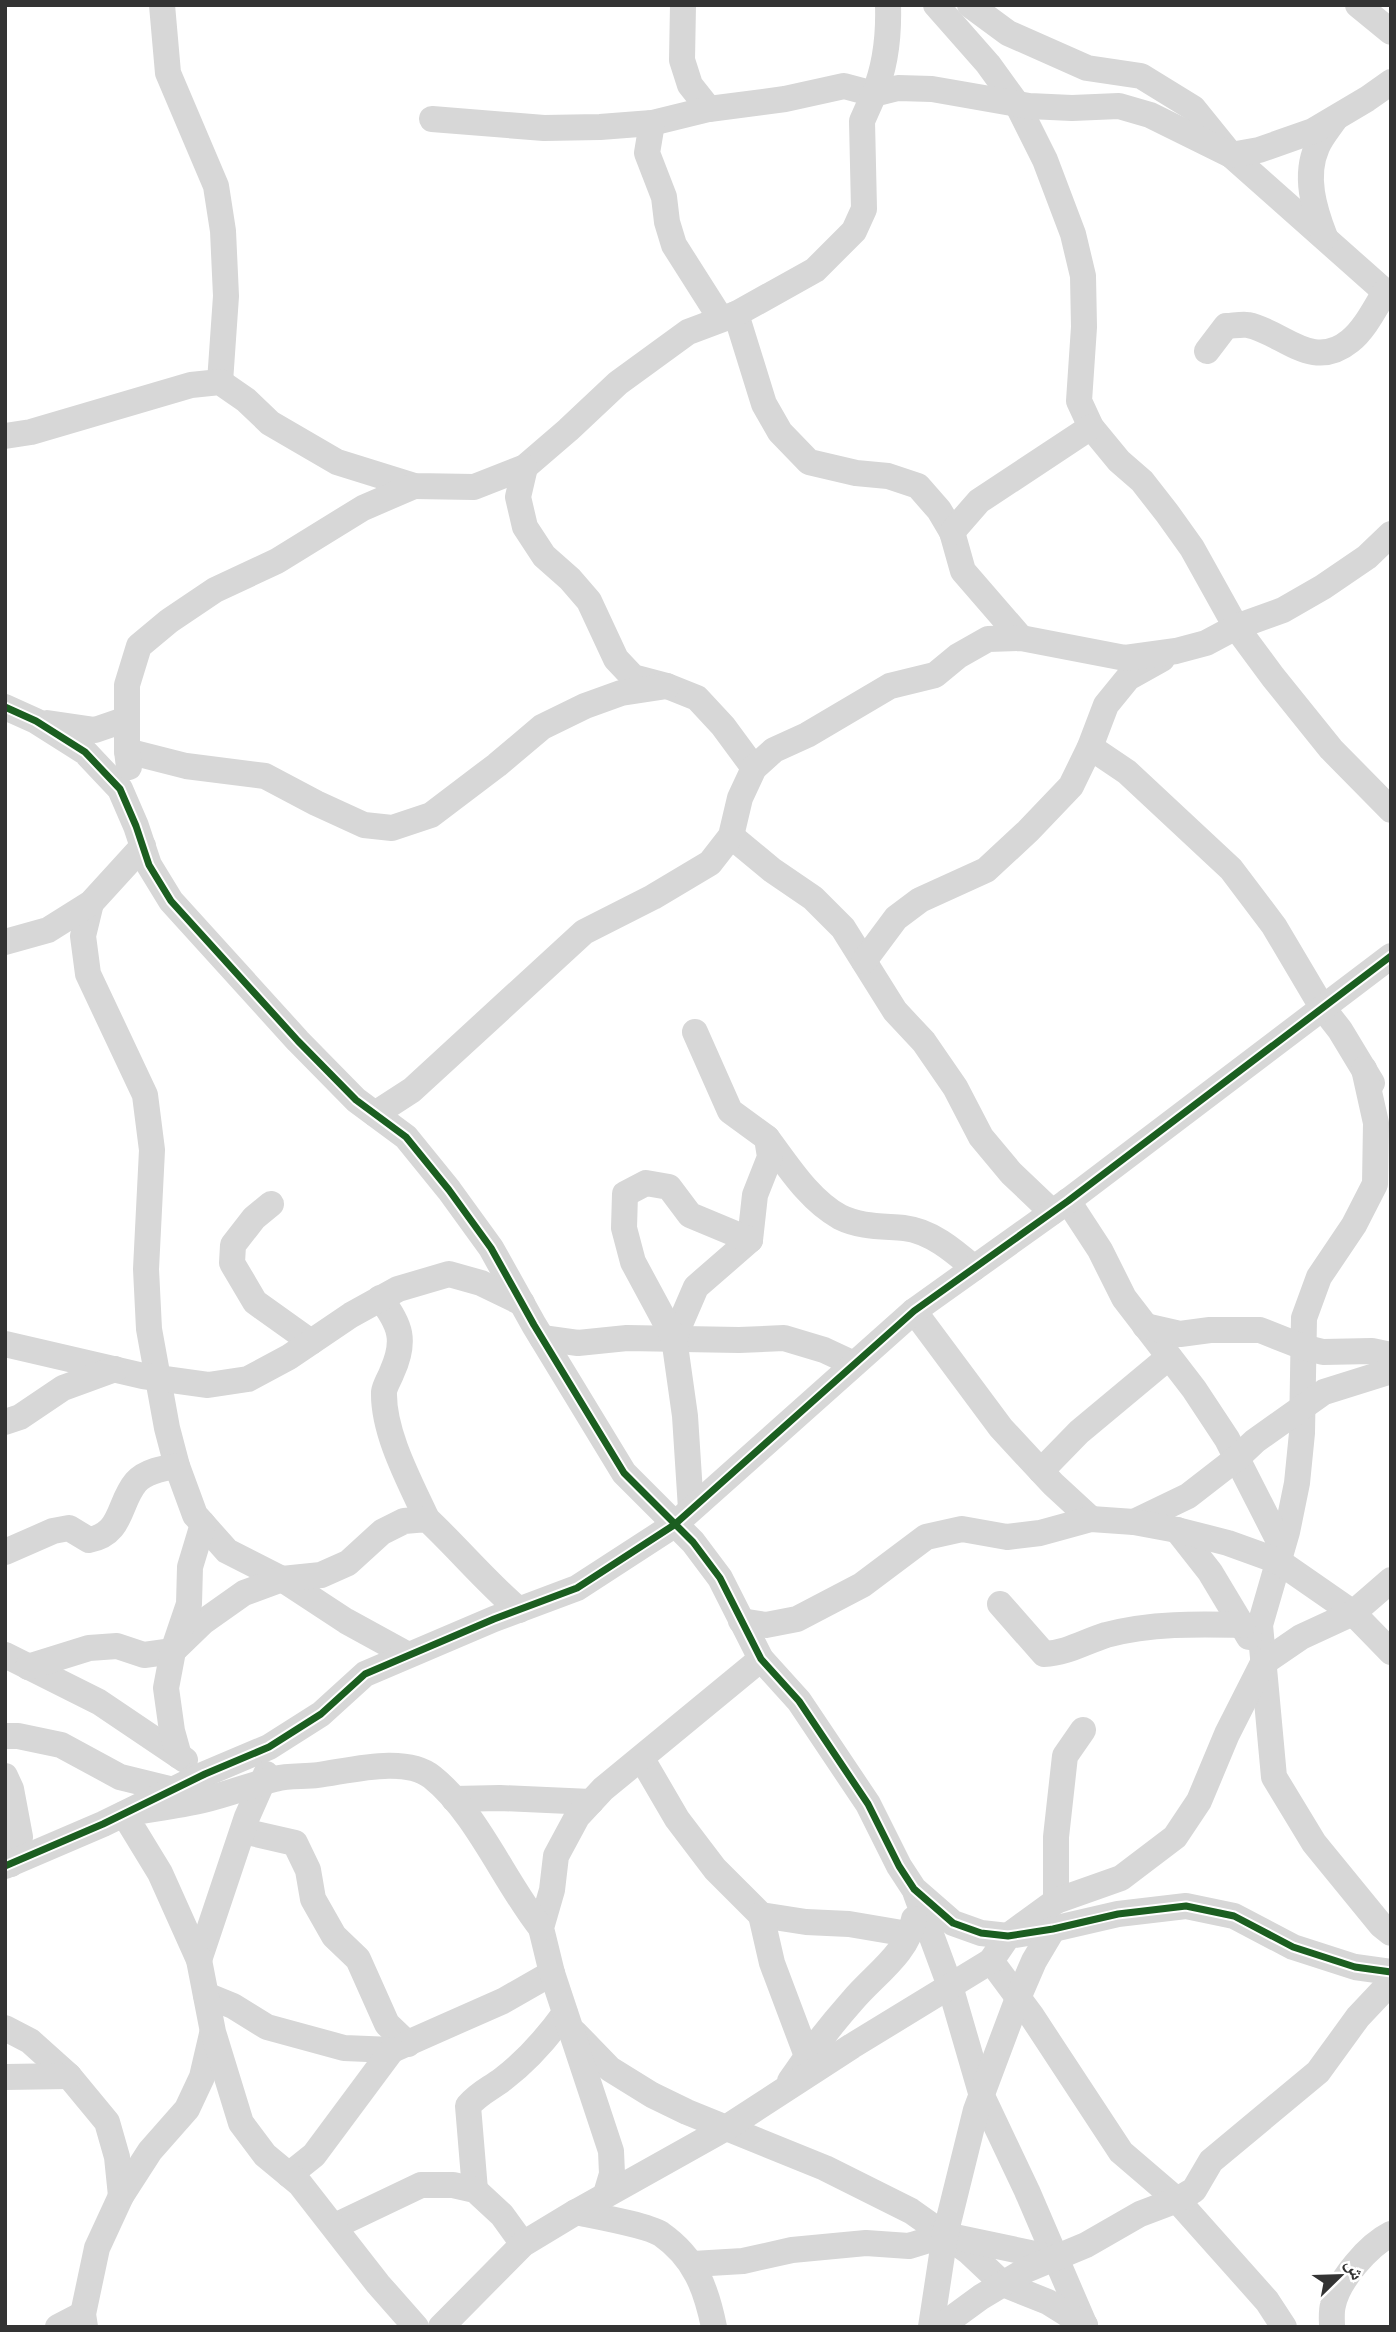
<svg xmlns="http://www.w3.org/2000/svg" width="1396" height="2332" font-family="'Roboto Condensed','Noto Naskh Arabic',sans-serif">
	<rect width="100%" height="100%" fill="#fff"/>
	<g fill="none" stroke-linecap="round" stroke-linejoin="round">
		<!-- minor -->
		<g stroke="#d7d7d7" stroke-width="26">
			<path d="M162 5 168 73 216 186 223 231 226 296 220 382"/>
			<path d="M683 5 682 60 690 85 709 109"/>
			<path d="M936 5 988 64 1017 104 1045 160 1073 234 1083 276 1084 327 1079 401 1091 427 1119 461 1142 481 1167 513 1192 548 1236 627 1273 677 1331 749 1391 810"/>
			<path d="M970 5 1008 33 1087 68 1141 76 1193 108 1231 155 1391 297"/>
			<path d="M1358 5 1391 32"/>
			<path d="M432 119 544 128 600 127 652 123 709 109 785 99 844 86 874 94C886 65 889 37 888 5"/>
			<path d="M652 123 647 153 664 197 667 222 674 245 721 319"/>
			<path d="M1325 237C1314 209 1304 176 1317 147 1321 137 1329 128 1335 119"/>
			<path d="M736 314 764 404 780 432 809 462 856 473 888 476 918 486 939 510 952 532 963 571 1021 638"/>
			<path d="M1207 351 1226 326C1232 326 1241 324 1248 325 1283 332 1312 372 1350 341 1365 329 1375 308 1385 292"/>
			<path d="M5 436 31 432 191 385 220 382 246 400 270 423 337 462 414 486 474 487 525 467 568 430 618 383 688 332 736 314 815 270 854 231 864 209 862 121 874 94 898 88 932 89 1029 106 1072 108 1119 106 1150 115 1231 155 1259 150 1313 131 1367 99 1391 82"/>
			<path d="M525 467 518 497 525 527 544 556 570 579 589 601 616 659 633 677 667 686 697 698 723 726 754 768"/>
			<path d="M952 532 979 501 1091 427"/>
			<path d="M5 707 36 721 85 752 120 789 136 826 149 865 171 901 298 1041 356 1100 406 1137 449 1190 491 1248 534 1325 624 1473 693 1542 720 1578 761 1659 799 1701 868 1804 899 1866 914 1889 953 1923 981 1933 1008 1936 1053 1929 1118 1914 1186 1906 1234 1916 1293 1947 1355 1967 1391 1972"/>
			<path d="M47 723 95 730 127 719"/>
			<path d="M1090 747 1127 772 1231 869 1274 926 1322 1007 1340 1030 1372 1083"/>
			<path d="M127 751 186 766 265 776 316 803 364 825 392 828 431 815 497 765 542 727 585 706 621 693 667 686"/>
			<path d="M129 767 127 751V685L139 646 169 621 215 590 277 561 363 508 414 486"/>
			<path d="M731 836 772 870 813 898 843 928 895 1011 924 1042 955 1087 981 1137 1011 1173 1052 1212"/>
			<path d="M91 903 83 936 88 974 145 1095 152 1150 146 1269 149 1329 167 1428 177 1466 195 1515 227 1551 282 1579 346 1621 408 1655"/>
			<path d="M5 942 48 930 91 903 143 846"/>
			<path d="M864 961 896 918 920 900 986 870 1028 831 1071 786 1090 747 1106 705 1128 678 1162 659"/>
			<path d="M1364 1069 1376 1123 1375 1184 1354 1225 1319 1277 1304 1318 1302 1433 1297 1483 1287 1532 1260 1625 1274 1777 1314 1843 1381 1925 1391 1933"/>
			<path d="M375 1114 412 1090 584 932 653 897 710 863 731 836 740 798 754 768 774 750 807 735 890 686 935 675 958 656 988 639 1021 638 1125 658 1176 651 1206 643 1236 627 1283 610 1323 587 1367 557 1391 534"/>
			<path d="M767 1138C788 1166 809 1200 840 1217 860 1227 882 1226 904 1228 931 1231 954 1251 974 1268"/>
			<path d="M1068 1201 1100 1250 1124 1298 1194 1389 1227 1439 1282 1547"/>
			<path d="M271 1204 254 1218 233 1245 232 1263 255 1302 311 1342"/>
			<path d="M380 1298C401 1325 406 1341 392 1372 390 1378 385 1385 384 1392 383 1433 410 1482 427 1519"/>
			<path d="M914 1311 1001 1428 1053 1484 1091 1519"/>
			<path d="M1145 1326 1180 1334 1210 1330H1260L1303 1347 1323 1352 1372 1351 1391 1355"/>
			<path d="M542 1338 578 1343 627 1338 739 1340 784 1338 824 1350 854 1364"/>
			<path d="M674 1338 696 1287 750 1240 755 1195 770 1157 767 1138 730 1111 695 1032"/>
			<path d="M5 1344 143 1376 208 1385 248 1379 289 1357 351 1315 398 1289 449 1274 481 1283 522 1303"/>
			<path d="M5 1422 20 1417 63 1388 115 1369"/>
			<path d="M1041 1471 1079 1432 1169 1357"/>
			<path d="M691 1509 685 1416 674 1338 633 1262 624 1228 625 1194 646 1183 669 1187 690 1215 750 1240"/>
			<path d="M1134 1522 1188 1496 1237 1458 1255 1441 1324 1392 1391 1371"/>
			<path d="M1177 1530 1210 1572 1249 1637"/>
			<path d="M5 1552 53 1531 69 1528 89 1540C123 1534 118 1503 136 1482 146 1471 164 1468 177 1466"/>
			<path d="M1000 1604 1044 1654C1067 1653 1084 1642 1106 1635 1151 1623 1197 1624 1243 1625"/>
			<path d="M741 1621 766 1625 797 1619 862 1585 926 1537 962 1529 1007 1537 1040 1533 1091 1519 1134 1522 1177 1530 1228 1543 1278 1561 1353 1613 1391 1652"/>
			<path d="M5 1655 99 1702 185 1760"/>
			<path d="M28 1667 89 1648 117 1646 144 1655 173 1651 203 1622 244 1593 282 1579 321 1575 348 1563 382 1532 404 1521 427 1519C459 1549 486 1582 519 1610"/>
			<path d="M5 1736H18L61 1745 120 1777 173 1790"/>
			<path d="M179 1756 172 1731 166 1688 173 1651 189 1604 190 1567 203 1524"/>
			<path d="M642 1759 677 1819 715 1869 761 1915 806 1922 849 1924 908 1934"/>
			<path d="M5 1776 11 1789 20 1837 11 1864"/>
			<path d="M454 1799 500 1798 591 1802"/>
			<path d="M243 1831 295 1843 308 1870 313 1899 334 1936 358 1959 387 2024 408 2044"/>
			<path d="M5 1866 103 1824 205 1774 269 1747 321 1714 365 1674 494 1619 577 1588 674 1525 914 1311 1068 1201 1391 956"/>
			<path d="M916 1894 950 1986 982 2096 1027 2191 1085 2326"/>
			<path d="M1056 1901V1837L1065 1756 1083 1730"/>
			<path d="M761 1915 772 1963 807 2056"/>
			<path d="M199 1960 247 1817 266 1774"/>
			<path d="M991 1961 1031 2015 1121 2152 1177 2200 1267 2301 1284 2327"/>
			<path d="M206 1995 233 2006 267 2027 344 2048 392 2050 503 2001 552 1973"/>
			<path d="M5 2028 30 2041 69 2076 107 2122 117 2157 121 2196"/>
			<path d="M575 2033 610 2069 652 2095 687 2112 825 2168 911 2211 969 2252 1003 2284 1048 2302 1085 2325"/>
			<path d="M5 2077 69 2076"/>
			<path d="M790 2081C809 2053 830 2026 853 2000 874 1975 908 1953 914 1919"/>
			<path d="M289 2175 314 2155 392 2050"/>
			<path d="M475 2190 468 2106C479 2093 490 2089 503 2079 528 2060 547 2038 565 2013"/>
			<path d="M606 2194 612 2174 611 2151 552 1973 541 1928 552 1890 556 1856 577 1817 603 1789 761 1659"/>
			<path d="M576 2212C595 2216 647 2225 661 2234 695 2258 706 2288 714 2327"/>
			<path d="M335 2226 421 2185H453L475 2190 502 2215 523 2244"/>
			<path d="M693 2264 743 2261 792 2250 866 2243 909 2246 945 2235 1054 2258"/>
			<path d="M58 2327 83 2314"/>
			<path d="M85 2327 83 2314 97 2248 121 2196 150 2151 187 2109 202 2077 212 2034"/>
			<path d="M416 2327 378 2284 300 2184 265 2155 241 2123 213 2032 199 1960 160 1873 124 1814C151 1809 177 1806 203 1800 228 1794 251 1785 275 1779 289 1775 304 1777 318 1775 349 1771 405 1755 432 1777 477 1813 505 1883 541 1928"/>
			<path d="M441 2327 523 2244 576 2212 726 2128 852 2046 991 1961 1008 1936 1056 1901 1121 1878 1175 1837 1199 1801 1227 1734 1263 1663 1301 1637 1353 1613 1391 1580"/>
			<path d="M931 2327 945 2235 976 2110 1018 1998 1034 1961 1053 1929"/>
			<path d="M940 2327 981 2297 1026 2270 1086 2245 1140 2214 1177 2200 1194 2190 1211 2161 1318 2072 1358 2017 1391 1982"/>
			<path d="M1332 2327C1332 2320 1331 2312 1333 2305 1338 2280 1369 2245 1391 2234"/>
		</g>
		<!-- cycleway casing -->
		<g stroke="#fff" stroke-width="11">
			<g id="cycleway">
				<path d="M5 707 36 721 85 752 120 789 136 826 149 865 171 901 298 1041 356 1100 406 1137 449 1190 491 1248 534 1325 624 1473 693 1542 720 1578 761 1659 799 1701 868 1804 899 1866 914 1889 953 1923 981 1933 1008 1936 1053 1929 1118 1914 1186 1906 1234 1916 1293 1947 1355 1967 1391 1972"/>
				<path d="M5 1866 103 1824 205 1774 269 1747 321 1714 365 1674 494 1619 577 1588 674 1525 914 1311 1068 1201 1391 956"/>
			</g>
		</g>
		<!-- cycleway -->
		<use href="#cycleway" stroke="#1b5e20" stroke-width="7"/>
	</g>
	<!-- border -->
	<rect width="1396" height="2332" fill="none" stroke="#333333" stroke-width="14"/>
	<!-- north arrow -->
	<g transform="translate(1340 2276) rotate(67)" stroke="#ffffff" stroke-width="5" paint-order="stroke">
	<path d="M0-5L12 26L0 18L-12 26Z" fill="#333333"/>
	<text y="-10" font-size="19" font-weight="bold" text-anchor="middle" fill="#333333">ش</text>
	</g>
</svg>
